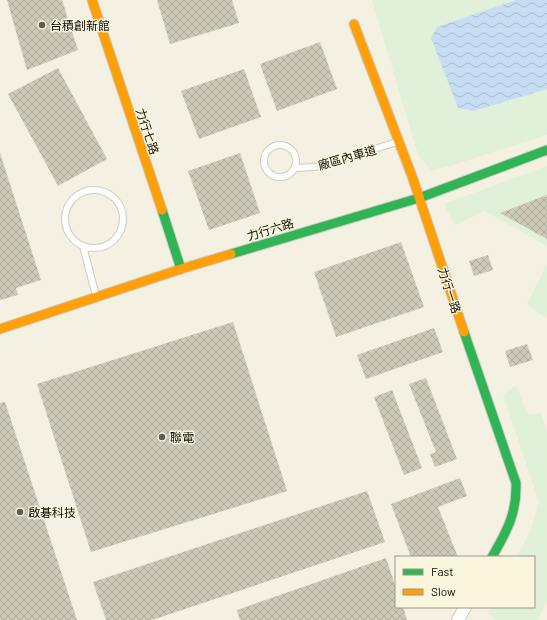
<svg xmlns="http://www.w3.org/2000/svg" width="547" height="620" font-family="Barlow,'Noto Sans TC',sans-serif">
	<defs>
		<pattern id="water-waves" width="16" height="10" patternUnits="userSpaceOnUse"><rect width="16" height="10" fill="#c6ddf4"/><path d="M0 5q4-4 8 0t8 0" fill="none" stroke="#a9bcd0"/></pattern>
		<pattern id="building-cross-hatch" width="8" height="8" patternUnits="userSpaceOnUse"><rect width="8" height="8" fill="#ccc9b9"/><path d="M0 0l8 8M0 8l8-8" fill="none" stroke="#aeab9e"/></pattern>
	</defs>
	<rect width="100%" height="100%" fill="#f4f1e3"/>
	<!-- green -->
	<g fill="#e0f0d9">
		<path d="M372 0H547V135L450 166 431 170 418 155Z"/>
		<path d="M547 166V246L485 211 455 225 444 204Z"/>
		<path d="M547 264V314L545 318 527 304Z"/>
		<path d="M516 385 528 415 541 413 547 432V601L538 620H496L488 613 491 607H534V557H517L530 532 539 502 503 395Z"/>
	</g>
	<!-- water -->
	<path fill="url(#water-waves)" d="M516 0H547V89L473 111 458 108 431 38 437 27Z"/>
	<!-- building -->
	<g fill="url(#building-cross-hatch)">
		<path d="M7 0H62L78 50 27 70Z"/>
		<path d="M157 0H232L239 23 170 44Z"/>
		<path d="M320 42 337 89 277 111 260 64Z"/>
		<path d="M58 68 107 159 58 186 8 94Z"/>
		<path d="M244 69 261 117 199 139 181 91Z"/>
		<path d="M0 153 41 280 16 288 18 295 0 300Z"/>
		<path d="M240 153 260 213 209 230 188 171Z"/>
		<path d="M547 195V239L500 213Z"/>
		<path d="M401 242 424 307 336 337 314 272Z"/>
		<path d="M488 255 493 270 474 276 469 261Z"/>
		<path d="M233 322 287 491 91 552 37 384Z"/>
		<path d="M434 328 443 352 366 379 357 355Z"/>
		<path d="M527 344 533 360 510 367 505 351Z"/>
		<path d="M426 378 457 459 435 467 430 454 436 452 409 384Z"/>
		<path d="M392 390 422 468 404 475 374 397Z"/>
		<path d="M5 402 77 620H0V403Z"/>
		<path d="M460 478 467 496 438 507 458 557H411L391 504Z"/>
		<path d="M367 491 385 542 152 620H106L93 582Z"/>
		<path d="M386 558 396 588V607H403L407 620H240L237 610Z"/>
	</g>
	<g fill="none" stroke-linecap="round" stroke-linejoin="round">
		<!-- lane casing -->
		<g stroke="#cfcdc3" stroke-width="8">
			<g id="lane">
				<circle cx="280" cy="161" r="16"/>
				<path d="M295 168 315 167 397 142"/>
				<circle cx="94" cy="219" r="29"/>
				<path d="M83 246 96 296"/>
			</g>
		</g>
		<!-- street casing -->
		<g stroke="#cfcdc3" stroke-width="14">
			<path id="street" d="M458 620 465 607"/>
		</g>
		<!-- fast casing -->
		<g stroke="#cfcdc3" stroke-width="11">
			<g id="fast">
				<path d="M162 210 181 269"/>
				<path d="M231 254 419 198 547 150"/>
				<path d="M464 332 516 483C517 513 507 531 492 557"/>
			</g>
		</g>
		<!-- slow casing -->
		<g stroke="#cfcdc3" stroke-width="11">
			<g id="slow">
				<path d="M92 0 162 210"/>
				<path d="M354 24 412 176 464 332"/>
				<path d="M0 329 181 269 231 254"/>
			</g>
		</g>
		<!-- lane -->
		<use href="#lane" stroke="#fdfdfb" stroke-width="6"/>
		<!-- street -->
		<use href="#street" stroke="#fdfdfb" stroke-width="12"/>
		<!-- fast -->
		<use href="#fast" stroke="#30b455" stroke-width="9"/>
		<!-- slow -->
		<use href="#slow" stroke="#ff9f0a" stroke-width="9"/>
	</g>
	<!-- markers -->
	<g fill="#5f5d53" stroke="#faf5dd" stroke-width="1.5">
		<circle cx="42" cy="25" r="4"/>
		<circle cx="162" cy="437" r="4"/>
		<circle cx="20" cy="512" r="4"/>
	</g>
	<g text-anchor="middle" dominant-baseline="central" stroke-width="3" stroke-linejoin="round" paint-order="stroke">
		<!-- poi labels -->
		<g font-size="12" fill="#0f0d06" stroke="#faf5dd" text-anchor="start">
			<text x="50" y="25">台積創新館</text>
			<text x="170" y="437">聯電</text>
			<text x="28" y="512">啟碁科技</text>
		</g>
		<!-- street labels -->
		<g font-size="12" fill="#0f0d06" stroke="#faf5dd">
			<text transform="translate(148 131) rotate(72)">力行七路</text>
			<text transform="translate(347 157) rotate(-16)">廠區內車道</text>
			<text transform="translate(270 229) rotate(-17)">力行六路</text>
			<text transform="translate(450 290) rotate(72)">力行一路</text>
		</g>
	</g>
	<!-- legend -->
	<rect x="395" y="556" width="140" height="52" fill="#faf5dd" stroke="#9c9887"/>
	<rect x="403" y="569" width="20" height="6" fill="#30b455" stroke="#9c9887"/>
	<text x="431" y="576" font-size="12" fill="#0f0d06">Fast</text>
	<rect x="403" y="589" width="20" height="6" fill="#ff9f0a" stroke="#9c9887"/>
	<text x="431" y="596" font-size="12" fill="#0f0d06">Slow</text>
</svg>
